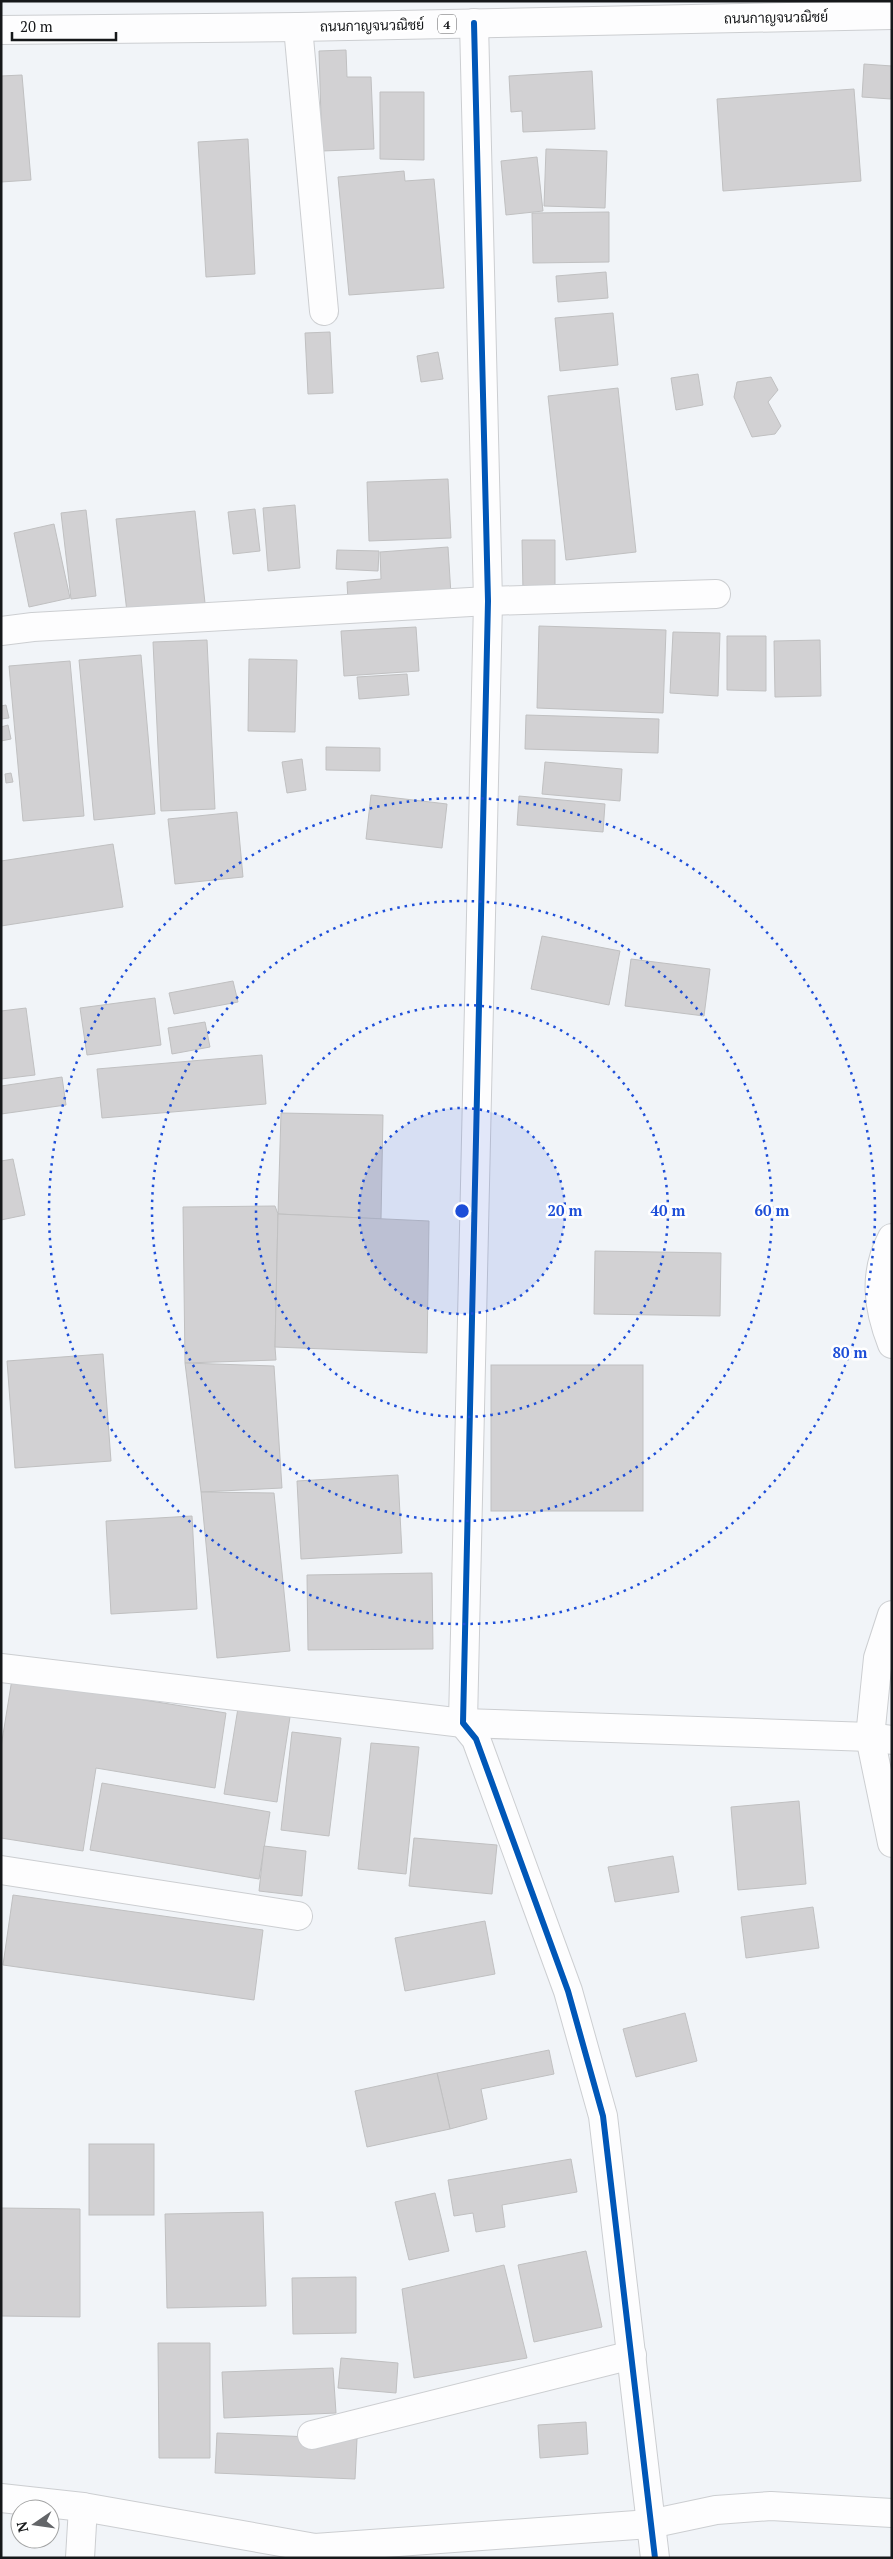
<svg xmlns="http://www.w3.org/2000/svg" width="893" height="2559" font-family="'PT Serif',Sarabun,serif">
	<rect width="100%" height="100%" fill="#f1f4f8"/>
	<!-- building -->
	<g fill="#d2d1d3" stroke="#c0c0c1">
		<path d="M346 50 347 77H371L374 149 322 151 319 51Z"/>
		<path d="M864 64 892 66 891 99 862 97Z"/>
		<path d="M592 71 595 129 523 132 522 111 511 112 509 76Z"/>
		<path d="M22 75 31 180 1 182V76Z"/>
		<path d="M854 89 861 181 723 191 717 99Z"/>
		<path d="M380 92H424V160L380 159Z"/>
		<path d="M248 139 255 274 206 277 198 142Z"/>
		<path d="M546 149 607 151 605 208 544 206Z"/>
		<path d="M537 157 543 211 506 215 501 161Z"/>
		<path d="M404 171 405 181 434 179 444 288 349 295 338 177Z"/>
		<path d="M609 212V262L533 263 532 213Z"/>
		<path d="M606 272 608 298 558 302 556 276Z"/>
		<path d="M613 313 618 365 560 371 555 318Z"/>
		<path d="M330 332 333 393 308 394 305 333Z"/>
		<path d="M438 352 443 379 421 382 417 356Z"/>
		<path d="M698 374 703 405 676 410 671 378Z"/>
		<path d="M771 377 778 390 768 402 781 426 775 434 752 437 734 397 737 382Z"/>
		<path d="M618 388 636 552 566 560 548 396Z"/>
		<path d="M448 479 451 538 369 541 367 482Z"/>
		<path d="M295 505 300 568 268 571 263 508Z"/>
		<path d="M255 509 260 551 233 554 228 512Z"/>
		<path d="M86 510 96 596 71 599 61 513Z"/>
		<path d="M195 511 205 603 127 612 116 519Z"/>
		<path d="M54 524 70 598 29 607 14 533Z"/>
		<path d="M522 540H555V592H523Z"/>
		<path d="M448 547 451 595 348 601 347 582 381 579 380 552Z"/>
		<path d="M337 550 379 551 378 571 336 569Z"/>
		<path d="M539 626 666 630 663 713 537 708Z"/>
		<path d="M416 627 419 671 344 676 341 631Z"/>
		<path d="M673 632 720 633 718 696 670 693Z"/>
		<path d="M727 636H766V691L727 690Z"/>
		<path d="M207 640 215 809 161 811 153 642Z"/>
		<path d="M820 640 821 696 775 697 774 641Z"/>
		<path d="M141 655 155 814 94 820 79 660Z"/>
		<path d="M249 659 297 660 295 732 248 731Z"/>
		<path d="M70 661 84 816 23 821 9 666Z"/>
		<path d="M407 674 409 695 359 699 357 677Z"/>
		<path d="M6 705 9 718 1 719V706Z"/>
		<path d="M526 715 659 719 658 753 525 749Z"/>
		<path d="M8 725 11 739 1 741V727Z"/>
		<path d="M326 747 380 748V771L326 770Z"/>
		<path d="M302 759 306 790 287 793 282 762Z"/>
		<path d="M545 762 622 769 620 801 542 794Z"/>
		<path d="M11 773 13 782 6 783 5 774Z"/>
		<path d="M371 795 447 804 442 848 366 839Z"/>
		<path d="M519 796 605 804 603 832 517 825Z"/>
		<path d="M237 812 243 877 175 884 168 819Z"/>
		<path d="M113 844 123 907 1 926V861Z"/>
		<path d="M542 936 620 951 609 1005 531 989Z"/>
		<path d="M631 959 710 969 704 1016 625 1006Z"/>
		<path d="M233 981 238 1002 174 1014 169 993Z"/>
		<path d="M155 998 161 1045 87 1055 80 1008Z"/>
		<path d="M26 1008 35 1075 1 1079V1011Z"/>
		<path d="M205 1022 210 1047 172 1054 168 1028Z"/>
		<path d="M262 1055 266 1104 102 1118 97 1069Z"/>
		<path d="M62 1077 66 1105 1 1114V1086Z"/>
		<path d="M281 1113 383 1115 381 1219 278 1214Z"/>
		<path d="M13 1159 25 1215 1 1220V1161Z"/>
		<path d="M275 1206 278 1214 275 1347 276 1360 185 1363 183 1207Z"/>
		<path d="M278 1214 429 1221 427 1353 275 1347Z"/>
		<path d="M595 1251 721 1253 720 1316 594 1314Z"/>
		<path d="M103 1354 111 1461 15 1468 7 1361Z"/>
		<path d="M185 1363 274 1366 282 1488 201 1492Z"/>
		<rect x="491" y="1365" width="152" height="146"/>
		<path d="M398 1475 402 1553 301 1559 297 1481Z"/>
		<path d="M201 1492 274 1493 290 1651 217 1658Z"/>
		<path d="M192 1516 197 1609 111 1614 106 1521Z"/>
		<path d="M432 1573 433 1649 308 1650 307 1575Z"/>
		<path d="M12 1679 226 1713 215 1788 96 1768 83 1851 1 1838V1747Z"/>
		<path d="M238 1708 290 1717 277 1802 224 1794Z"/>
		<path d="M292 1732 341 1738 329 1836 281 1830Z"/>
		<path d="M371 1743 419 1747 406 1874 358 1869Z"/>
		<path d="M102 1783 270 1812 259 1879 90 1850Z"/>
		<path d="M799 1801 806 1884 738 1890 731 1807Z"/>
		<path d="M414 1838 497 1845 492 1894 409 1886Z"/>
		<path d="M264 1846 306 1851 302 1896 259 1891Z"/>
		<path d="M673 1856 679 1892 615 1902 608 1867Z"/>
		<path d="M13 1895 263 1930 254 2000 3 1965Z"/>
		<path d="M813 1907 819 1948 746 1958 741 1917Z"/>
		<path d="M485 1921 495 1974 405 1991 395 1938Z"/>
		<path d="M685 2013 697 2061 636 2077 623 2029Z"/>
		<path d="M549 2050 554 2074 481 2089 487 2119 450 2129 437 2073Z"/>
		<path d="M437 2073 450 2129 367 2147 355 2091Z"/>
		<rect x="89" y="2144" width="65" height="71"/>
		<path d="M571 2159 577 2192 502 2205 505 2227 476 2232 473 2213 454 2216 448 2180Z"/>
		<path d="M435 2193 449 2251 409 2260 395 2202Z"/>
		<path d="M1 2208 80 2209V2317L1 2316Z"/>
		<path d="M263 2212 266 2306 167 2308 165 2214Z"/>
		<path d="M586 2251 602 2327 534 2342 518 2265Z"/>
		<path d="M504 2265 527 2358 414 2378 402 2289Z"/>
		<path d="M356 2277V2333L293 2334 292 2278Z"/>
		<path d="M158 2343H210V2458H159Z"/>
		<path d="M341 2358 398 2363 396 2393 338 2388Z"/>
		<path d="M333 2368 336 2413 224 2418 222 2372Z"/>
		<path d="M586 2422 588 2454 540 2458 538 2425Z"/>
		<path d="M217 2433 357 2439 355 2479 215 2473Z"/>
	</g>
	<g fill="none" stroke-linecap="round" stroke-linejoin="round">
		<!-- minor casing -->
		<g stroke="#ccced1" stroke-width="30">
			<g id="minor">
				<path d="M474 23 488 601 463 1723 476 1739 568 1991 603 2116 655 2558"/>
				<path d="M298 27 324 311"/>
				<path d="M1 631 33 627 488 601 716 594"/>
				<path d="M892 1238C873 1274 878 1308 892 1344"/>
				<path d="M892 1615 878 1658 870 1737 892 1843"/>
				<path d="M1 1668 463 1723 870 1737 892 1740"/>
				<path d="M1 1870 298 1916"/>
				<path d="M312 2435 632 2355"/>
				<path d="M1 2498 83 2507 315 2548 650 2524 716 2510 771 2506 892 2513"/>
				<path d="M80 2558 83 2507"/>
			</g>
		</g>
		<!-- highway casing -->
		<g stroke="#ccced1" stroke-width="30">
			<path id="highway" d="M1 30 298 27 892 15"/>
		</g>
		<!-- minor -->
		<use href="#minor" stroke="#fdfdfe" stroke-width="28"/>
		<!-- highway -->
		<use href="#highway" stroke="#fdfdfe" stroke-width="28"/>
		<!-- cycleway casing -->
		<g stroke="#fff" stroke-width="9">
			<path id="cycleway" d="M474 23 488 601 463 1723 476 1739 568 1991 603 2116 655 2558"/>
		</g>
		<!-- cycleway -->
		<use href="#cycleway" stroke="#0057b8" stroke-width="6"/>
	</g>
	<!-- distance rings -->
	<circle cx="462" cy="1211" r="103" fill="#1d4ed8" fill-opacity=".12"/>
	<g fill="none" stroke="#1d4ed8" stroke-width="2.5" stroke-dasharray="2.5 5">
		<circle cx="462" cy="1211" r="103"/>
		<circle cx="462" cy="1211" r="206"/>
		<circle cx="462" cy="1211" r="310"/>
		<circle cx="462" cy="1211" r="413"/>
	</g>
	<g text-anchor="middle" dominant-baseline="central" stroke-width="5" stroke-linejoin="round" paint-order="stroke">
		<!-- shield labels -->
		<rect fill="#fff" stroke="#5c5d5f" stroke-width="1" x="438" y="14.5" width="18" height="19" rx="4"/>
		<g font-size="12" font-weight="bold" fill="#16181a">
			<text x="447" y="24">4</text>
		</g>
		<!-- street labels -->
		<g font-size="14" fill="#16181a" stroke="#fff">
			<text transform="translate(776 17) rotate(-1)">ถนนกาญจนวณิชย์</text>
			<text transform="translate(372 25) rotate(-1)">ถนนกาญจนวณิชย์</text>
		</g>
	</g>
	<circle cx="462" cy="1211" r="8" fill="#1d4ed8" stroke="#fff" stroke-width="2.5"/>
	<g font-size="15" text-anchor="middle" font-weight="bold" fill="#1d4ed8" stroke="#fff" stroke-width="5" stroke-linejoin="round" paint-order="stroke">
		<text x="565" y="1216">20 m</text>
		<text x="668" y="1216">40 m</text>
		<text x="772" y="1216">60 m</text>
		<text x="850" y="1358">80 m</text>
	</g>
	<!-- border -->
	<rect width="893" height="2559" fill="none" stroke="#16181a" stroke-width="5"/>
	<!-- north arrow -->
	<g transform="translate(35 2524) rotate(257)"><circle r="24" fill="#ffffff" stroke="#a2a3a3"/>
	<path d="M0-4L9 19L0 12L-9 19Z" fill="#636568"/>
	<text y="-8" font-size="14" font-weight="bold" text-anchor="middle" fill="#16181a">N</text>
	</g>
	<!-- scale -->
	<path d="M12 32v8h104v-8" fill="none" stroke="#16181a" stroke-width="2.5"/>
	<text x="20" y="32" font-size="15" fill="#16181a" stroke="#ffffff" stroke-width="4" paint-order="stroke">20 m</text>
</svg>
